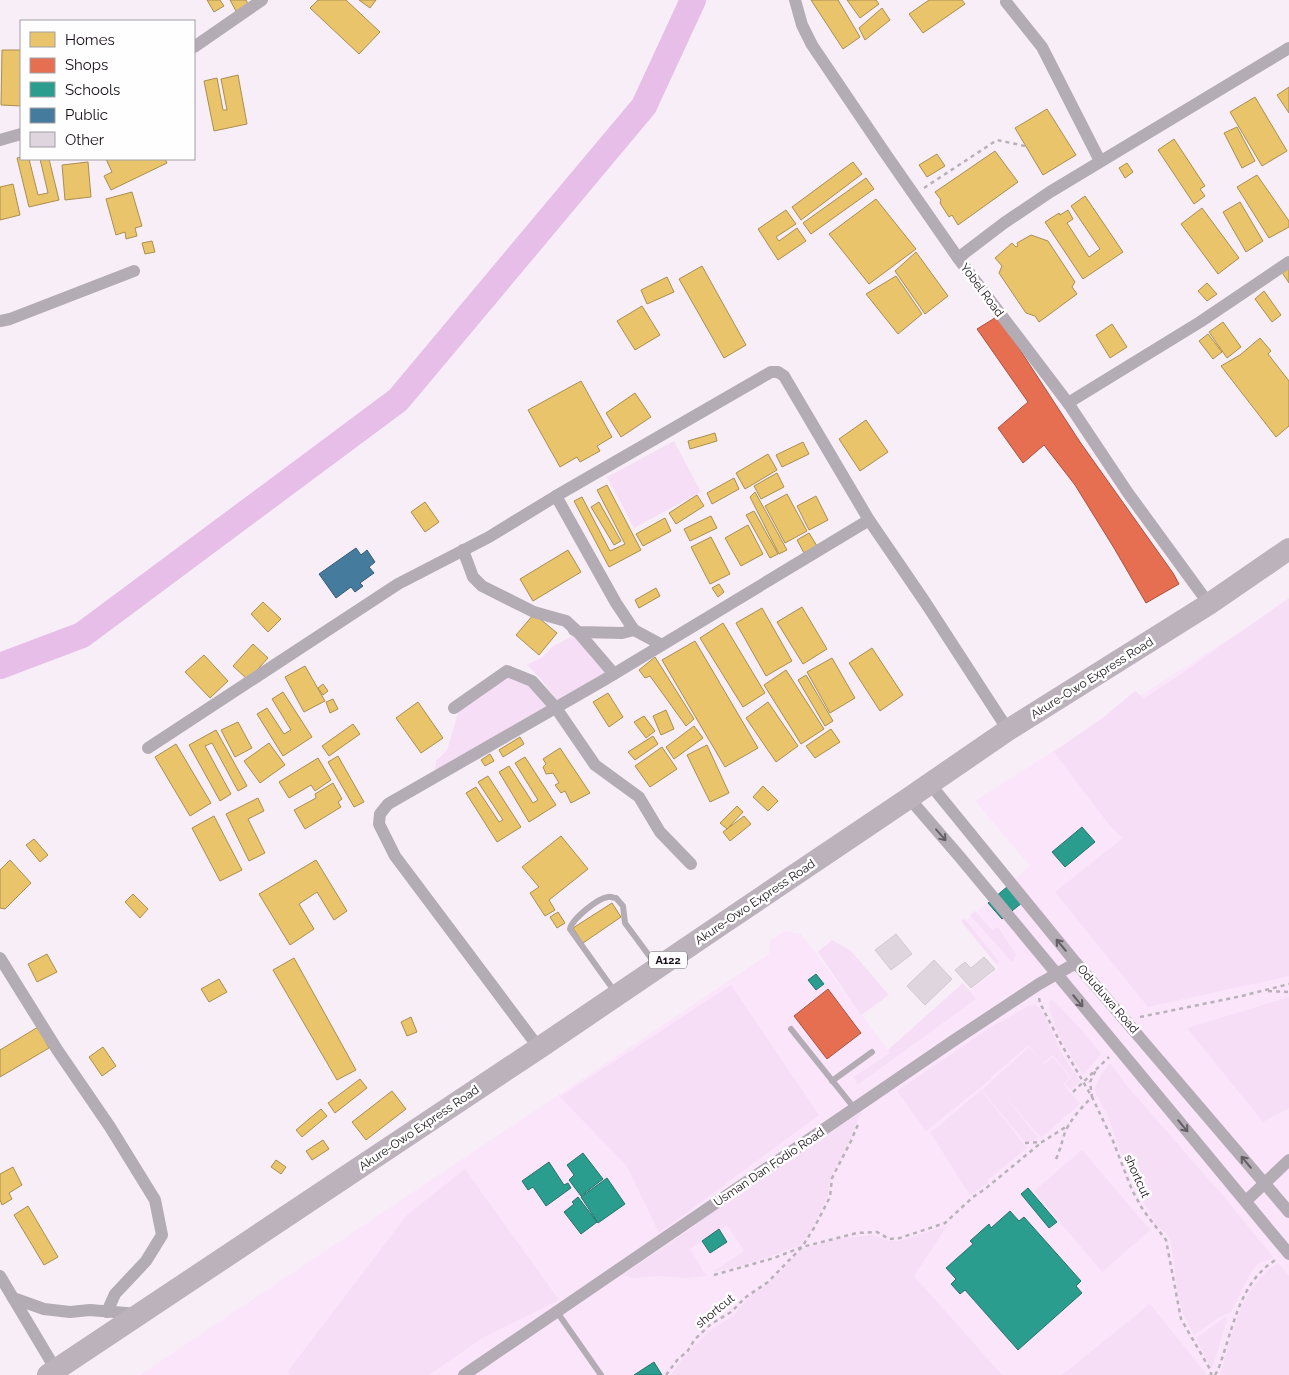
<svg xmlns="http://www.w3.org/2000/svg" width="1289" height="1375" font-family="Raleway,sans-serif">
	<rect width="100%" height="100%" fill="#f8eef8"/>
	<!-- built -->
	<path fill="#fae5fa" d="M1289 601V1375H140L769 954 771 940 785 931 801 934 888 1050 963 983 970 991 999 968 963 923 1030 866 975 801Z"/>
	<!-- green -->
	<g fill="#f6dff6">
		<path d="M674 441 701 492 634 528 607 477Z"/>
		<path d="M1289 598V976L1148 1007 1055 892 1123 838 1110 826 1054 752 1105 716 1135 691 1144 698C1194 667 1240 631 1289 598Z"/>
		<path d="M575 635 609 673 559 703 540 678 527 665 543 657 553 646Z"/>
		<path d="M509 673 530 683 552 706 435 773 436 761 447 750 459 710Z"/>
		<path d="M975 911 992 930 998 927 1016 955 1012 962 970 915Z"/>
		<path d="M965 919 999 962 996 964 961 921Z"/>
		<path d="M832 940 850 950 889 995 861 1015 818 952Z"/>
		<path d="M963 983 976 999 857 1085 854 1077 890 1053 888 1050Z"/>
		<path d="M731 985 819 1115 659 1233 627 1166 560 1097Z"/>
		<path d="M1289 997V1108L1263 1122 1187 1028Z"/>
		<path d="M1052 999 1079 1027 1101 1054 1083 1075C1069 1052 1052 1030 1049 1003Z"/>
		<path d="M1036 1005 1042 1011 1062 1054 1080 1081 1071 1090 1065 1084 1071 1077 1053 1055 1043 1063 1044 1064 1053 1057 1070 1077 1063 1084 1080 1104 1041 1138 1000 1090 1039 1139 1025 1142 982 1090 1029 1047 1040 1059 1029 1045 990 1078 991 1079 926 1131 897 1091 991 1027 1029 1006Z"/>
		<path d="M1110 1063 1128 1087 1225 1198 1274 1258 1258 1263 1249 1276 1231 1312 1218 1318 1194 1335 1183 1314 1178 1295 1171 1242 1167 1234 1155 1224 1133 1181 1116 1140 1109 1118 1096 1094 1095 1087 1101 1075Z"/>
		<path d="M981 1090 1027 1148 987 1180 989 1182 970 1195 930 1132 942 1124 948 1131 942 1123Z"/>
		<path d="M861 1112 850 1141 831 1177 828 1196 813 1227 801 1245 751 1263 713 1272 744 1251 727 1225 690 1249 706 1276 687 1278 659 1276 633 1278 623 1275 695 1226 725 1202Z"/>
		<path d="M1082 1150 1150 1230 1102 1272 1034 1191Z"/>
		<path d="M465 1169 559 1300 484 1337 429 1375H290L288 1371 407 1215Z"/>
		<path d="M947 1226 914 1276 1002 1375H671L680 1362 709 1331 733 1316 749 1297 774 1278 802 1249 837 1239 873 1235 888 1241H900Z"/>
		<path d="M1278 1263 1289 1276V1375H1220C1233 1335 1239 1287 1278 1263Z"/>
		<path d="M1150 1304 1207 1375H1062Z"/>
		<path d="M1225 1317 1227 1319 1212 1370 1196 1338Z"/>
	</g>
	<!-- homes -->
	<g fill="#e9c46a" stroke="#aa8e51">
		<path d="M207 0H220L224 6 214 12Z"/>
		<path d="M230 0H246L248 4 236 11Z"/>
		<path d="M318 0H346L380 32 359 54 310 8Z"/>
		<path d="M359 0H376L370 8Z"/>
		<path d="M811 0H838L860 37 843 49Z"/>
		<path d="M847 0H876L879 4 860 18Z"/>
		<path d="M929 0H962L965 4 923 33 909 14Z"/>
		<path d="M882 8 890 20 865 40 859 28Z"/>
		<path d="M2 50H21V106L1 105Z"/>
		<path d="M238 75 247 124 214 131 204 81 217 78 223 110H227L221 79Z"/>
		<path d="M1289 87V113L1277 95Z"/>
		<path d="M1255 97 1287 151 1262 166 1230 112Z"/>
		<path d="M1047 109 1076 155 1043 175 1015 128Z"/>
		<path d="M1237 127 1255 161 1242 168 1224 133Z"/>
		<path d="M1174 139 1205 186 1200 189 1205 196 1194 204 1158 150Z"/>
		<path d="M995 151 1018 182 958 225 952 215 949 217 940 203 941 200 935 192Z"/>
		<path d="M937 154 945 166 927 177 919 165Z"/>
		<path d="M21 157V159H29L38 195 48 193 40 159H49L59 200 29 207 17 158Z"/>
		<path d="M106 159H165L167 163 111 190 104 176 112 172Z"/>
		<path d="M88 162 91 197 65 200 62 165Z"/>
		<path d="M853 162 862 174 801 220 792 207Z"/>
		<path d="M1127 163 1133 172 1125 178 1119 168Z"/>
		<path d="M1257 175 1289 221V227L1269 238 1237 187Z"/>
		<path d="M866 178 874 189 811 234 803 223Z"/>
		<path d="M13 184 20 215 0 220V187Z"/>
		<path d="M132 192 142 226 135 228 137 236 126 239 125 232 116 235 106 199Z"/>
		<path d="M1085 196 1123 252 1083 279 1045 222 1059 213 1060 215 1068 210 1073 219 1067 223 1089 257 1100 249 1071 206Z"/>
		<path d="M876 199 916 249 869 284 829 234Z"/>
		<path d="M1240 202 1263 241 1246 252 1223 212Z"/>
		<path d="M1202 208 1239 258 1218 274 1181 224Z"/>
		<path d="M786 210 796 224 776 237 779 241 797 228 806 241 778 260 758 229Z"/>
		<path d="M1031 235 1048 241 1075 282 1072 287 1077 294 1039 322 1035 316 1026 313 999 273 1002 266 995 258 1012 243 1016 247 1018 246 1017 243Z"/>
		<path d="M152 241 155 252 145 254 142 243Z"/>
		<path d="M916 252 948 296 925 314 895 271Z"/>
		<path d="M702 266 746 345 724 358 679 279Z"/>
		<path d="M1289 266V283L1281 271Z"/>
		<path d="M896 276 922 314 898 334 866 294Z"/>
		<path d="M667 277 674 292 647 304 641 290Z"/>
		<path d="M1207 283 1217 294 1207 301 1198 291Z"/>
		<path d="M1264 291 1281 315 1272 322 1255 299Z"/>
		<path d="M642 306 660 335 635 350 617 321Z"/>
		<path d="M1223 322 1241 347 1227 358 1209 332Z"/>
		<path d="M1112 324 1127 347 1110 358 1096 335Z"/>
		<path d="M1208 334 1222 352 1213 359 1199 341Z"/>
		<path d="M1260 338 1271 351 1268 354 1289 381V426L1276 437 1221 366 1240 355Z"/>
		<path d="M581 381 612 437 597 446 600 451 580 462 577 457 560 467 528 410Z"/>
		<path d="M635 393 651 417 621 437 606 413Z"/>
		<path d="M866 420 888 452 860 471 839 439Z"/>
		<path d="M715 433 717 441 690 449 688 441Z"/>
		<path d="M803 442 809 454 782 467 776 455Z"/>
		<path d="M768 454 777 470 745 489 736 473Z"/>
		<path d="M777 473 784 487 761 499 754 486Z"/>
		<path d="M734 478 739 489 712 504 707 493Z"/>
		<path d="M607 485 641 550 609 567 574 501 582 497 610 551 625 544 597 490Z"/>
		<path d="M755 492 787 550 779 554 750 497Z"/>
		<path d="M787 494 807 531 785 543 765 506Z"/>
		<path d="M697 495 704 506 676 524 669 513Z"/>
		<path d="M816 496 828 520 809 530 797 506Z"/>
		<path d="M425 502 439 522 425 532 411 512Z"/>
		<path d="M599 502 621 541 614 545 591 507Z"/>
		<path d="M754 511 778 554 770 558 746 515Z"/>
		<path d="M711 516 717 528 690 541 684 529Z"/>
		<path d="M665 518 671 531 643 546 636 534Z"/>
		<path d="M748 525 763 554 741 566 725 538Z"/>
		<path d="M809 533 817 546 804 553 797 540Z"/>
		<path d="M711 537 730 574 710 584 691 547Z"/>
		<path d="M568 550 581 572 533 601 520 579Z"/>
		<path d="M719 584 724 592 718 597 712 588Z"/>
		<path d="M656 588 660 596 639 608 635 600Z"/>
		<path d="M263 602 281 619 268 632 251 614Z"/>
		<path d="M802 607 827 649 803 664 777 622Z"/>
		<path d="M762 608 792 661 766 676 736 623Z"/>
		<path d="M534 614 557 633 539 655 516 635Z"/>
		<path d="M723 623 765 693 743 707 700 638Z"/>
		<path d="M695 641 758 748 725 767 662 660Z"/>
		<path d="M253 644 268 658 248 680 233 666Z"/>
		<path d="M872 648 903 695 880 711 849 663Z"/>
		<path d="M204 655 228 681 210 698 185 672Z"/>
		<path d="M655 657 694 719 686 726 650 676 645 678 639 670Z"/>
		<path d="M832 658 855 698 830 713 807 672Z"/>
		<path d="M305 666 325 701 304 712 285 677Z"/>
		<path d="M786 670 824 729 801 744 764 685Z"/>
		<path d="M806 675 833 721 825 726 798 680Z"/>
		<path d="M323 684 328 691 323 695 318 688Z"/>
		<path d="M283 692 312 737 283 756 257 714 267 708 284 734 291 730 272 699Z"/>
		<path d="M608 693 623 717 609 727 593 702Z"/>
		<path d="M333 699 338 709 330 713 326 702Z"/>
		<path d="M418 702 443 738 421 753 396 718Z"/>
		<path d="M768 702 798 746 776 762 746 718Z"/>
		<path d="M666 710 674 729 661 735 653 716Z"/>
		<path d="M644 716 655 731 646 738 634 722Z"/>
		<path d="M238 722 252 748 235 757 221 730Z"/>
		<path d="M353 724 360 734 329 756 322 746Z"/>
		<path d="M694 726 703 738 674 759 666 747Z"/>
		<path d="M831 729 840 742 815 758 806 746Z"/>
		<path d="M216 730 247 786 238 791 212 743 205 746 231 794 220 801 189 745Z"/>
		<path d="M653 736 658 744 635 760 628 752Z"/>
		<path d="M520 737 524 744 503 757 499 750Z"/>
		<path d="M269 743 285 765 260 783 244 761Z"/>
		<path d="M176 744 211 803 190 816 155 757Z"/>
		<path d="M707 745 729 793 710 802 687 755Z"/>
		<path d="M662 747 677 769 650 787 635 766Z"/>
		<path d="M560 748 590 793 571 803 565 791 561 793 555 785 559 783 553 773 546 774 543 767 546 764 543 759Z"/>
		<path d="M490 754 494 761 485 766 481 760Z"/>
		<path d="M338 756 364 802 354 807 328 762Z"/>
		<path d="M525 757 556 805 529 822 499 772 509 766 533 803 538 800 515 763Z"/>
		<path d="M318 758 331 780 315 791 311 785 289 798 279 782Z"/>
		<path d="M488 776 521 827 497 842 466 793 476 787 499 822 503 820 478 782Z"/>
		<path d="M333 783 342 799 338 802 341 807 305 829 294 810 316 798 315 794Z"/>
		<path d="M763 786 778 801 768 811 753 797Z"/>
		<path d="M258 798 264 811 248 819 265 853 249 861 226 814Z"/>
		<path d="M737 806 743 812 727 829 720 823Z"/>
		<path d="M214 816 242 870 220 881 192 828Z"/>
		<path d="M744 816 751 824 730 841 723 832Z"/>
		<path d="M561 836 588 869 549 900 555 910 545 916 530 893 539 887 522 867Z"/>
		<path d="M34 839 48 855 40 862 26 845Z"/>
		<path d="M10 860 31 883 5 909 0 908V870Z"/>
		<path d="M316 860 347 911 334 920 317 892 299 904 314 929 290 945 259 894Z"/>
		<path d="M133 894 148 909 140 918 125 902Z"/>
		<path d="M612 903 621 917 583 943 573 928Z"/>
		<path d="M558 912 565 923 557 928 550 917Z"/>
		<path d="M47 954 57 972 37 982 28 964Z"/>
		<path d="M294 958 356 1070 337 1080 273 970Z"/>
		<path d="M219 979 227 992 209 1002 201 989Z"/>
		<path d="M411 1017 417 1032 407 1036 401 1022Z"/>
		<path d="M38 1027 49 1048 0 1077V1050Z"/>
		<path d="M103 1047 116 1066 102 1076 89 1057Z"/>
		<path d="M360 1079 367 1088 335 1113 328 1103Z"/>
		<path d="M392 1091 406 1109 366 1140 352 1122Z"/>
		<path d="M321 1109 327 1116 302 1137 296 1130Z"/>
		<path d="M323 1140 329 1149 312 1160 306 1151Z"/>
		<path d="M276 1160 286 1167 281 1174 271 1167Z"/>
		<path d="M13 1167 22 1185 9 1193 12 1199 2 1205 0 1200V1174Z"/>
		<path d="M28 1206 58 1257 44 1265 14 1215Z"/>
	</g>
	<!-- shops -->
	<g fill="#e76f51" stroke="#a95240">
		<path d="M998 316 1080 442 1173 573 1179 584 1146 603 1114 548 1075 485 1044 445 1023 463 998 428 1028 402 977 329Z"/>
		<path d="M828 989 861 1033 827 1059 794 1016Z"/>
	</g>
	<!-- schools -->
	<g fill="#2a9d8f" stroke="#25736b">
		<path d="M1082 827 1095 842 1065 867 1052 852Z"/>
		<path d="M1014 881 1028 898 1002 919 988 903Z"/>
		<path d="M816 974 824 984 816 990 808 980Z"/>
		<path d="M583 1153 603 1179 581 1196 569 1180 574 1175 567 1165Z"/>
		<path d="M549 1162 564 1185 568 1183 571 1188 546 1206 533 1187 528 1190 522 1181Z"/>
		<path d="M607 1178 625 1204 598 1223 581 1197Z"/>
		<path d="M1028 1188 1057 1222 1049 1228 1021 1194Z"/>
		<path d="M578 1197 597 1222 581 1234 564 1212 574 1204 572 1202Z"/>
		<path d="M1010 1211 1019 1221 1024 1217 1081 1281 1076 1286 1082 1293 1018 1350 965 1290 960 1294 951 1284 956 1279 946 1268 973 1244 970 1241 989 1224 991 1228Z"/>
		<path d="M719 1229 727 1242 710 1253 702 1241Z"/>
		<path d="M654 1362 662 1375H634Z"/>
	</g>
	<!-- public -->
	<path fill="#457b9d" stroke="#385b75" d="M356 548 361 555 367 550 375 562 369 567 374 573 360 583 363 586 355 592 351 587 336 598 319 574Z"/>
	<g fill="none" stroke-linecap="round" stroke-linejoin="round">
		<!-- river -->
		<path stroke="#e6bee8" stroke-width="26" d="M0 666 82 635 398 400 644 106 693 0"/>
	</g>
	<!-- building -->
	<g fill="#ded5de" stroke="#d2c9d2">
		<path d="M896 934 912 954 891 970 875 950Z"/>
		<path d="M984 957 995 969 971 988 955 970 965 962 971 968Z"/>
		<path d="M934 960 952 979 925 1005 907 986Z"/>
	</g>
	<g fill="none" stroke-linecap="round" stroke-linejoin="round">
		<!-- path -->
		<g stroke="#b8b1b8" stroke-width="2.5" stroke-dasharray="4 4" stroke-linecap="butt">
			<path d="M924 188 997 140 1025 146"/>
			<path d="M1268 991 1289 992"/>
			<path d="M1039 998 1040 1003 1060 1042 1092 1097 1113 1141 1132 1190 1143 1210 1166 1240 1181 1319 1211 1371V1375"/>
			<path d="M1140 1017 1242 996 1289 984"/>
			<path d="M1073 1092 1109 1057"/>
			<path d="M1025 1143 1042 1142 1069 1125"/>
			<path d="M1056 1159C1060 1150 1062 1142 1065 1132 1071 1119 1082 1107 1092 1097L1090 1082 1097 1068"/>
			<path d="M714 1275 774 1258 802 1247 857 1233 877 1232 889 1239 900 1238 945 1223 973 1197 985 1189 1042 1142"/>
			<path d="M666 1375 678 1359 687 1352 695 1339 711 1324 731 1312 746 1297 768 1282 802 1247 814 1228 830 1197 832 1178 851 1141 859 1122"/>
			<path d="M1215 1375C1220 1367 1222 1358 1225 1349 1236 1315 1244 1279 1277 1259"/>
		</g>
		<!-- lane -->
		<g stroke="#b4acb4" stroke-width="6">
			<path d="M615 992 570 929C572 919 598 898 608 897 611 896 613 898 616 898L623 906 625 923 656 965"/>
			<path d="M791 1029 855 1109"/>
			<path d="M832 1081 872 1052"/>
			<path d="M557 1312 601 1375"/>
		</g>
		<!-- street -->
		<g stroke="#b4acb4" stroke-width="12">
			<path d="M795 0 802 25 812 45 885 153 958 258 1068 403 1128 493 1209 604"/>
			<path d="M1006 2 1042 47 1100 161"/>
			<path d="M194 47 262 0"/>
			<path d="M0 140 21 134"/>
			<path d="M958 258 1004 223 1050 192 1289 48"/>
			<path d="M0 321 10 319 134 271"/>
			<path d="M1068 403 1200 322 1289 262"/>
			<path d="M556 496 616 603 634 630 662 645"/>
			<path d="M463 550 473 577 482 586 534 612 566 621 578 632 622 633 634 630"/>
			<path d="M574 630 578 632 614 674"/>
			<path d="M454 708 507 671 532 681 556 708 595 765 639 797 660 832 691 864"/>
			<path d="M148 748 398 584 489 537 556 496 771 372H778L784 376 869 520 925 602 1008 730"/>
			<path d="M930 784 1076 963 1289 1212"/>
			<path d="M909 798 959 856 1289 1254"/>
			<path d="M0 958 58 1051 110 1127 155 1200 162 1235 146 1261 115 1294 107 1312"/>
			<path d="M539 1048 395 856 379 824 380 814 388 804 604 680 869 520"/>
			<path d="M1246 1201 1289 1160"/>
			<path d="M0 1276 56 1370"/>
			<path d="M13 1298 44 1309 70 1312 90 1310 138 1314"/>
			<path d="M464 1375 953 1041 1039 984 1076 963"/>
		</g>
		<!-- highway -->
		<path stroke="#bcb2bc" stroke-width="22" d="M48 1375 539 1048 722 924 909 798 1008 730 1209 604 1289 549"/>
	</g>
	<!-- one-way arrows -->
	<defs><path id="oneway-shaft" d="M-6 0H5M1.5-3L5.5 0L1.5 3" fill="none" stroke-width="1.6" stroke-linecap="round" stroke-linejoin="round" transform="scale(1.25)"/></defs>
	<g stroke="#665e66">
		<use href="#oneway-shaft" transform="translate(941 835) rotate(49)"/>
		<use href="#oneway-shaft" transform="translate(1061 945) rotate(-130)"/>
		<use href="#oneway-shaft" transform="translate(1078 1001) rotate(50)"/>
		<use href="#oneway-shaft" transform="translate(1183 1126) rotate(50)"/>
		<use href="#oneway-shaft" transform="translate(1246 1162) rotate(-130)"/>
	</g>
	<g text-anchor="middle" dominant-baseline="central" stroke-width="5" stroke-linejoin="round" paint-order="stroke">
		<!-- shield labels -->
		<rect fill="#fefefe" stroke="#5d575d" stroke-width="1" x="649" y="951.5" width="38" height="17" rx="4"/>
		<g font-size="11" font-weight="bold" fill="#181018">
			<text x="668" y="960">A122</text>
		</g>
		<!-- street labels -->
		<g font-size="12" fill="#181018" stroke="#fefefe">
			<text transform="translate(982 290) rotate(53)">Yobel Road</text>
			<text transform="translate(1092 678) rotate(-32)">Akure-Owo Express Road</text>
			<text transform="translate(755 902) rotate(-34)">Akure-Owo Express Road</text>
			<text transform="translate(1108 999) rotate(49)">Oduduwa Road</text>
			<text transform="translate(419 1128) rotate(-34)">Akure-Owo Express Road</text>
			<text transform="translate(769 1167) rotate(-34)">Usman Dan Fodio Road</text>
			<text transform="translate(1137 1176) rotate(66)">shortcut</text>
			<text transform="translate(715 1311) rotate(-39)">shortcut</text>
		</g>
	</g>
	<!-- legend -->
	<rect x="20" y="20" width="175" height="140" fill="#fefefe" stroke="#a29fa2"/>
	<rect x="30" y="32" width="25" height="15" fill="#e9c46a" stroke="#a29fa2"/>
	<text x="65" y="45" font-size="15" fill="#181018">Homes</text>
	<rect x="30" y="58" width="25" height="15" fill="#e76f51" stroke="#a29fa2"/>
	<text x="65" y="70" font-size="15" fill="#181018">Shops</text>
	<rect x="30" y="82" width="25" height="15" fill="#2a9d8f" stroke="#a29fa2"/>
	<text x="65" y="95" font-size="15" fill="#181018">Schools</text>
	<rect x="30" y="108" width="25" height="15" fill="#457b9d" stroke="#a29fa2"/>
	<text x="65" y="120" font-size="15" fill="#181018">Public</text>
	<rect x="30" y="132" width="25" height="15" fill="#ded5de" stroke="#a29fa2"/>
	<text x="65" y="145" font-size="15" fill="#181018">Other</text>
</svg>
